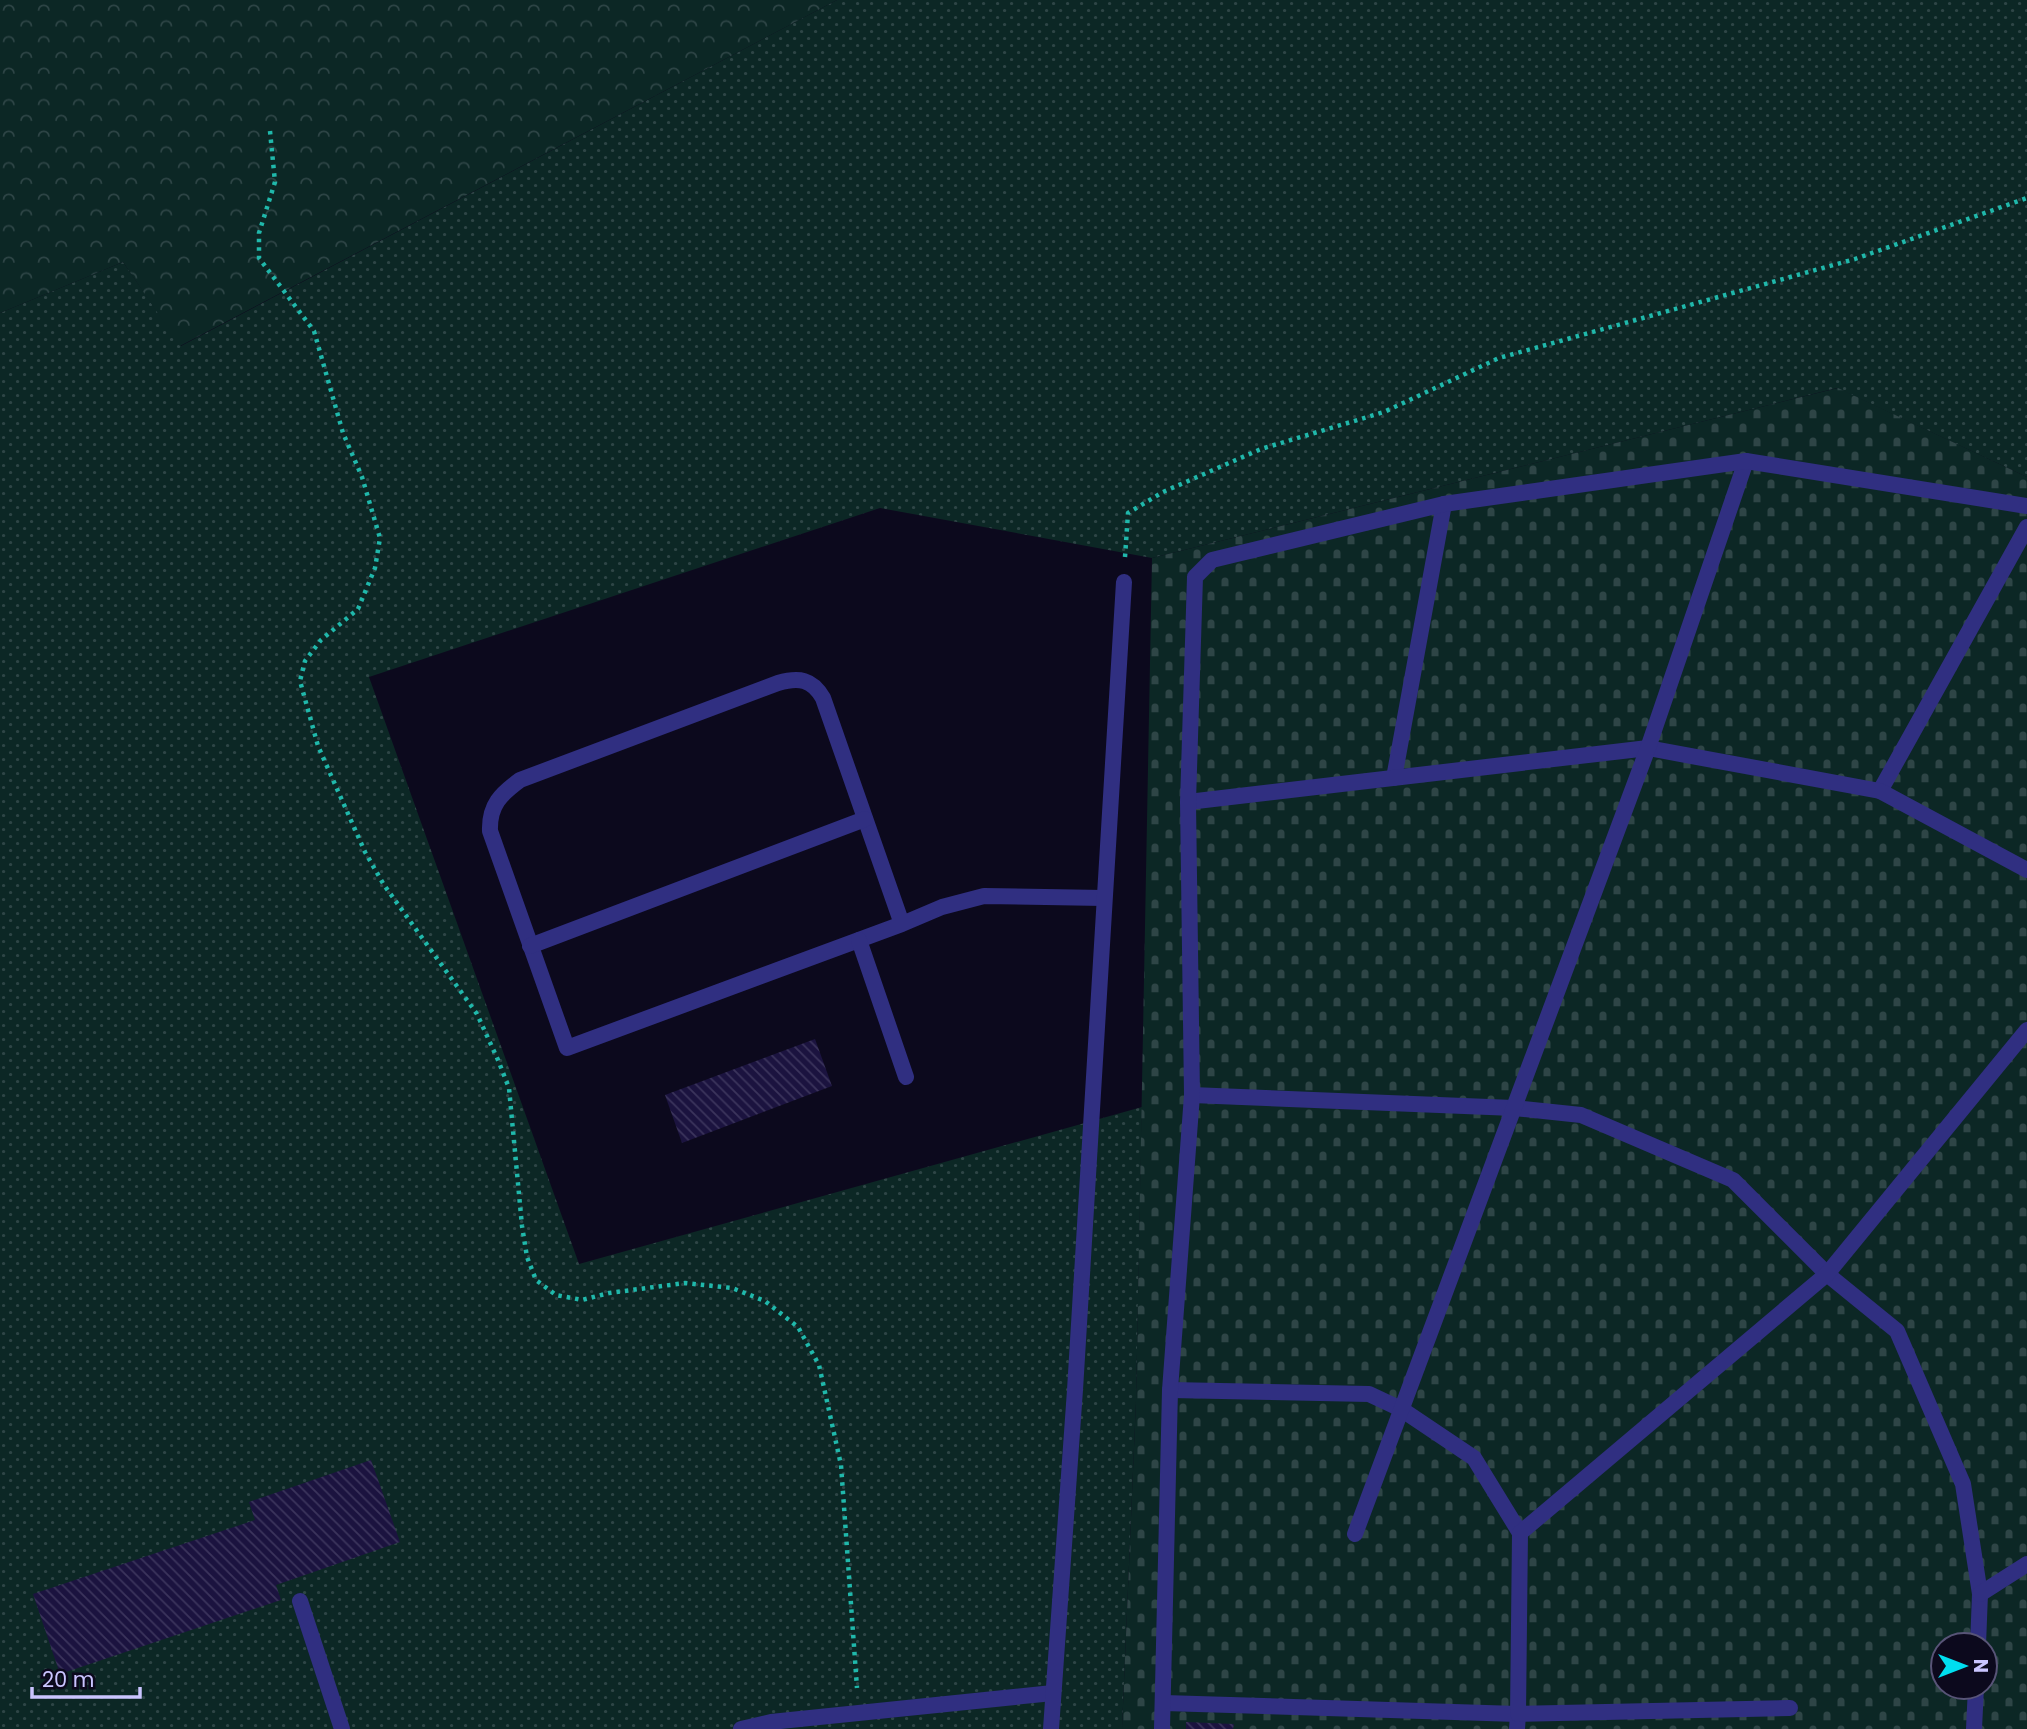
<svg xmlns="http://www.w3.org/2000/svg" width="2027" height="1729" font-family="Poppins,sans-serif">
	<defs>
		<pattern id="grass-dots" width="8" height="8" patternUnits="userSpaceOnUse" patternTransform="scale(1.75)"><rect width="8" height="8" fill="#0c2725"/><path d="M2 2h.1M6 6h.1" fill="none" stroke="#2e4546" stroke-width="1.8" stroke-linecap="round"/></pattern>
		<pattern id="forest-crowns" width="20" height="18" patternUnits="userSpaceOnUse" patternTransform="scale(1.75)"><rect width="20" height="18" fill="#0c2725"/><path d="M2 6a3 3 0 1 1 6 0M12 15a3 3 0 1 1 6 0" fill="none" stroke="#2e4546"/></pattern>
		<pattern id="cemetery-stones" width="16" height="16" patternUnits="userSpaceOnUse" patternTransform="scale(1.75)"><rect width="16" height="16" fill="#0c2725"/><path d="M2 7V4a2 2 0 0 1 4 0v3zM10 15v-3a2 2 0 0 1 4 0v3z" fill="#2e4546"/></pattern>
		<pattern id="building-back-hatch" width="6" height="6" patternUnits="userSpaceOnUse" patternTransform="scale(1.75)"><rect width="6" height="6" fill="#1b133f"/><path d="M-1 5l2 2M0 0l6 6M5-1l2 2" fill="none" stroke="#3b345c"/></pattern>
	</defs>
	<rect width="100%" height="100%" fill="#0c091d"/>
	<!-- grass -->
	<path fill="url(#grass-dots)" d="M837 0H2027V477L1837 388 1152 558 880 508 369 677 579 1264 1142 1107 1136 1401 1122 1729H0V313L123 262 181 346Z"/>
	<!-- forest -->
	<path fill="url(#forest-crowns)" d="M0 0H837L180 346 123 262 0 313Z"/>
	<!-- cemetery -->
	<path fill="url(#cemetery-stones)" fill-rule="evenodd" d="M1838 388 2027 477V1729H1122L1136 1401 1152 558ZM1943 1645H1985V1687H1943Z"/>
	<!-- building -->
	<g fill="url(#building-back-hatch)">
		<path d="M815 1039 832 1086 682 1143 665 1095Z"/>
		<path d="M371 1460 400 1542 276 1585 281 1600 60 1674 33 1594 255 1520 249 1502Z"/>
		<path d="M1186 1722 1234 1724 1233 1729H1186Z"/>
	</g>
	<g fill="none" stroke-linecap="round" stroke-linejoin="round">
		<!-- path -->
		<g stroke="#20b8ab" stroke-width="4.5" stroke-dasharray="3.5 5" stroke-linecap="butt">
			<path d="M270 131 275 182 259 233V258L314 331 343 433 362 477 380 538 375 568 358 609 321 640 305 661 300 681 318 746 365 852 384 885 477 1014 498 1060 509 1088 522 1226 527 1257 536 1280 556 1295 582 1300 609 1293 685 1283 732 1288 765 1301 798 1327 819 1365 841 1465 857 1688"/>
			<path d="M1125 557 1128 513 1163 492 1261 449 1384 412 1499 358 1855 259 2027 198"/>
		</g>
		<!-- lane -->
		<g stroke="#302f81" stroke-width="16">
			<path d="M1394 778 1444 504"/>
			<path d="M1880 791 2027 527"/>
			<path d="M1188 802 1648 748 1880 791 2027 870"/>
			<path d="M902 924 823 698C812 679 799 677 778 683L520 780C501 794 489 805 490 831L567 1048 902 924 942 907 984 896 1104 898"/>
			<path d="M859 940 906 1077"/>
			<path d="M530 946 865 819"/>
			<path d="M1192 1095 1514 1108 1581 1115 1733 1180 1827 1274 1897 1331 1963 1484 1980 1594 1978 1645"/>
			<path d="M1170 1390 1369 1394 1401 1409 1474 1458 1520 1533"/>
			<path d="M1355 1534 1648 748 1746 461"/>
			<path d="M1980 1594 2027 1564"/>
			<path d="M300 1601 342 1729"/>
			<path d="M1164 1703 1518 1714 1517 1729"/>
			<path d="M1790 1708 1518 1714 1520 1533 1827 1274 2027 1030"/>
			<path d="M741 1729 771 1722 1053 1693"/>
			<path d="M1051 1729 1075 1390 1124 582"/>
			<path d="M1162 1729 1170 1390 1192 1095 1188 802 1195 577 1212 560 1444 504 1746 461 2027 506"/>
			<path d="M1974 1729 1976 1687"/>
		</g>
	</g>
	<!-- north arrow -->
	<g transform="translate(1964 1666) rotate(90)"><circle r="33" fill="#0c091d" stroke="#585477" stroke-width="2"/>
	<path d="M0-5L12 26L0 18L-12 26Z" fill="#00def0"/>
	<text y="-10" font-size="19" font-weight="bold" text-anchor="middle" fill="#cac5ff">N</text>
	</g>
	<!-- scale -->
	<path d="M32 1687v10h108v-10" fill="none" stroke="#cac5ff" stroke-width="3.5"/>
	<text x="42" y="1687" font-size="21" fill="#cac5ff" stroke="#0c091d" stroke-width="5" paint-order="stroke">20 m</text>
</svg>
